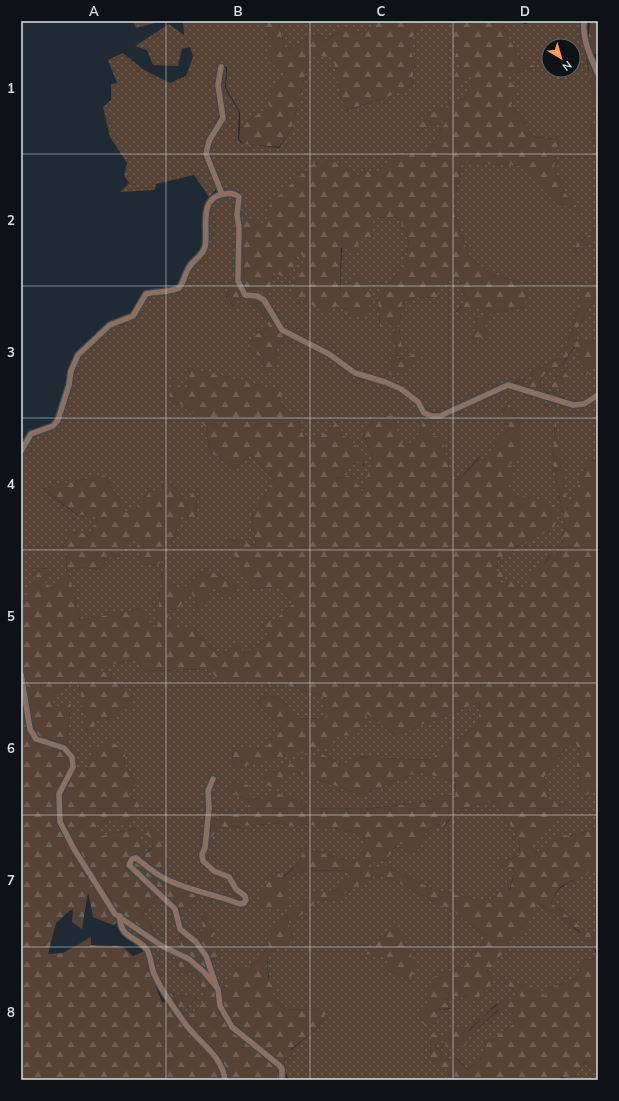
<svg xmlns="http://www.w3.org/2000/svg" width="619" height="1101" font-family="Mulish,sans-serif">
	<defs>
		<pattern id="grass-dots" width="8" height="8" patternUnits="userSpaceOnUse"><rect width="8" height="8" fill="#574336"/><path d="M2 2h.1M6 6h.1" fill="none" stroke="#6e5e53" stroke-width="1.8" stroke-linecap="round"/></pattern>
		<pattern id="forest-firs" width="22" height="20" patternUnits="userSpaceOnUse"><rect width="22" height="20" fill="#574336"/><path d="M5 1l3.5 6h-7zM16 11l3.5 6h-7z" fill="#6e5e53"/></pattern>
	</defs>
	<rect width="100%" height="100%" fill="#1f2a35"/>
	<!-- grass -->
	<g fill="url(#grass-dots)" fill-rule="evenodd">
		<path d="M133 21H162L136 28Z"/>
		<path d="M183 21H264L273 44 286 71 267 100 271 108 251 118 240 129V112L226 88 227 68 226 66H220L221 118 211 132 206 160 217 188 209 197 194 175 156 184 155 190 120 192 129 183 124 176 127 163 110 137 103 107 111 100V84L117 83 108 60 123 53 144 70 170 83 186 76 193 57 190 47 182 49 178 66 153 65 147 50 135 46 169 24 184 35Z"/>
		<path d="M278 21H376L361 36 346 27 325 41 317 33 286 51Z"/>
		<path d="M422 21H456L462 62 446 91 474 75 465 99 426 114 421 129 447 120 427 153C400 153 395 152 376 174L359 176 332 160 266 225 241 228 239 215 240 196 223 192 208 155 211 142 223 122 220 85 223 66 226 68 225 88 239 112 238 139 241 143 279 148 292 128 310 54 333 57 345 111 396 94 412 85 415 62 409 44Z"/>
		<path d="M511 21 526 24 529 21H582L581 28 598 122 590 126 598 150V223L591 234 577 242 575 253 580 246 589 244 598 239V271L592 284 582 294 564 355 531 373 533 382 522 385 525 378 440 414 432 415 426 412 402 388 356 372 284 329 257 295 271 272 300 251 307 263 292 284 346 305 344 312 360 273 340 297 342 248 360 239 371 217 399 218 409 239 406 262 378 299 380 326 388 320 395 328 393 340 398 346 391 360 406 359 395 358 402 346 399 329 402 303 415 297 438 298V284L458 278 467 300 455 313 484 306V318L477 317 473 341 487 314 524 307 520 282 492 275 469 256 452 208 462 162 522 166 556 202 580 211 565 193 554 168 559 139 534 137 511 105 501 77 535 67 520 59 503 27ZM549 46H573V70H549Z"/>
		<path d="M223 196 237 197C234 221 240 245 236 269 234 279 229 289 226 298L234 307 240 297 260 308 269 327 256 335 248 345 252 353 262 357 267 376 278 359 276 348 286 334 328 355 354 375 384 383 400 391 417 404 423 415 430 417 423 423 415 444 401 445 393 415 375 418 363 433 373 459 362 493 351 475 333 479 358 461 363 467 365 460 349 437 340 435 337 421 329 433 316 435 306 442 296 415 280 405 282 391 190 368 188 392 173 382 169 398 189 409 206 428 210 452 235 468 250 454 275 479 252 516 256 545 227 539 251 589 280 586 293 604 271 623H260L270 636 245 654 238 645 218 656 194 629H178V621H167L169 610 178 609 191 591 198 609 214 588 233 598 236 586 206 568 180 592 162 571 156 632 140 609 80 620 69 574 52 589 45 582 49 568 40 569 21 605V454L32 436C38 433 49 432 55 428 68 417 68 376 76 361 78 358 106 330 110 327 117 322 128 322 135 316 141 311 140 300 147 296 159 289 175 298 184 285 187 279 188 272 193 266 197 260 205 255 207 247 211 225 199 210 223 196ZM104 475 126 513 138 508 151 490H162L167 480 178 490 186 506 192 492 197 496 196 518 181 516 173 539 163 536 164 554 159 564 148 565 139 556V537L129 540 117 557 112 554 99 570 83 567 66 571 67 554 62 548 71 532 92 534 97 519 94 515H77L43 489Z"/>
		<path d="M598 293V342L571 340Z"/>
		<path d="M576 346 586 375 598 359V393C578 406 574 406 554 392L562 370 552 384 551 394 541 390 540 380 547 371 561 366Z"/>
		<path d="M508 387 573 407 598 397V460L588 461 568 512 555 421 553 464 565 524 560 558 552 553 523 591 497 584 507 571H497L498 560 522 543 553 529 534 503 519 499 505 489 515 468 508 465 519 456V423L508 402 503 415 509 428 484 460 479 457 459 480 452 479 441 436 425 439 434 418Z"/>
		<path d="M137 658 143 671 210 669 221 683 281 684 323 696 326 719 294 718 286 704 266 692 258 704 282 729 265 748 232 751 234 768 335 735 367 714 396 735 480 702 478 725 429 760 355 757 343 766 321 753 283 776 294 771 361 795 418 772 456 781 455 796 442 795 434 801 364 809 306 808 292 797 263 799 251 798 234 782 227 788 238 796 249 800 247 815 228 814 215 820 211 809 210 782 204 825 202 862 228 878 244 897V900L240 902 217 893 201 891 164 877 168 857 145 829 154 846 146 853 136 828 101 836 94 827 140 803 128 795 136 784 124 763 126 751 92 750 87 771 76 768 74 756 66 745 71 705 53 707 54 694 78 679 88 739 98 717 108 720 124 706 131 712 133 695 98 668Z"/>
		<path d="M576 743 581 755 576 766 581 777 580 789 587 794 598 788V828L570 836 539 857 529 846 567 804 550 803 544 777 566 747Z"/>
		<path d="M495 801 519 839 520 855 495 864 515 870 509 891 500 888 490 903 433 889 386 866 368 869 366 863 386 860 398 844 405 845 404 850 416 852 424 834 437 824 445 826 456 810Z"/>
		<path d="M282 823 294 827 303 824 334 828 363 835 364 841 361 847 364 856 354 863 305 848 296 865 283 877 277 872 263 887 287 879 304 870 352 871 337 890 312 893 296 920 318 900 334 901 373 875 385 876 456 913 487 937 465 966 435 976 430 1002 437 1010 450 1009 441 1002C454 995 462 993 475 1001L493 982 487 971 489 963 505 953 511 938 537 902C553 914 596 937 597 958L584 960 576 979 547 989 545 997 503 982 521 997 495 1005 468 1031 470 1036 499 1010 511 1007 515 1023 486 1044 480 1060 468 1070 456 1057 447 1060 442 1056 429 1033 431 1038 430 1059 446 1069 452 1080H288L285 1069 280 1062 293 1055 291 1050 319 1027 328 1010 284 1009 271 997 267 959 271 951 293 942 287 916 276 923 269 945 259 960 246 968 227 987 220 988 211 962 220 955 210 941 203 910 202 932 194 938 182 928 178 913 200 894 240 906 248 900C243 894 236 881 232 877 222 867 208 873 204 854L217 828ZM398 923 409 979 385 969 389 957 364 954Z"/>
		<path d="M593 869 598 871V940L551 903 560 888Z"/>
		<path d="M150 902 161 903 173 910 179 930 182 934 180 946 171 948 156 939 150 923 141 917Z"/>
		<path d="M122 921 161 949 174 955 181 972 196 971 206 1000 189 1017 184 1010 197 999 168 992 155 972 150 953 126 932Z"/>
		<path d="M585 1062 598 1069V1080H572Z"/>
	</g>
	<!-- forest -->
	<g fill="url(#forest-firs)" fill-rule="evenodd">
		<path d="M264 21H278L286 51 317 33 325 41 346 27 361 36 376 21H422L409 44 415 62 412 85 396 94 344 111 333 58 310 54 292 128 279 147 244 144 239 139 240 129 251 118 270 108 267 100 286 71 267 62 273 44Z"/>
		<path d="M454 21H511L503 27 520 59 536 67 502 77 518 88 511 105 534 137 559 139 554 168 565 193 581 212 556 202 521 166 462 162 452 208 469 256 492 275 520 282 528 294 524 307 487 314V335L473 341 477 316 484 317V306L455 314 467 300 458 278 438 284V298L415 297 402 303 399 329 402 346 395 358 406 359 418 350 419 359 407 369 389 375 391 360 398 346 393 340 395 328 388 320 380 327 378 299 406 262 409 239 399 218 371 217V237L360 239 355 251 341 248 340 296 360 273 373 297 365 317 344 312 346 305 340 304 327 312 294 296 292 284 306 263 300 251 288 278 271 272 270 289 257 295 246 293 239 280 241 228 247 217 266 225 270 204 314 163 332 160 359 176 368 170 376 174C395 152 400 153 427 153L447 120 421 129 416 126 426 114 465 99 473 76 445 92 462 62 454 59 459 47 450 41 456 22Z"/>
		<path d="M590 21H598V53L591 55 588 44Z"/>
		<path d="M586 52 598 79V150L590 126 597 122Z"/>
		<path d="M598 223V239L589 244 580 246 574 254 577 242 591 234Z"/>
		<path d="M236 269C236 280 237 288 244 296L256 298 262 302 281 332 286 334 276 348 278 359 267 377 262 357 252 353 248 345 256 335 269 327 260 308 240 297 235 307 226 299Z"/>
		<path d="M598 271V293L571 340 598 342V359L586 376 575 346 561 366 547 371 540 380 541 390 550 394 552 384 562 370 570 378 554 392 568 402 512 385 525 377 522 385 533 382 531 373 564 355 582 294 592 284Z"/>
		<path d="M190 368 283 391 280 405 296 415 306 442 315 435 329 433 337 420 340 435 349 437 366 459 362 467 358 461 334 479 351 475 362 492 373 459 363 433 375 418 393 415 402 445 415 444 423 423 430 417 434 418 426 438 441 435 452 479 459 480 480 457 484 460 509 428 503 415 508 402 519 423V456L509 465 515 468 506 489 519 499 531 493 534 503C546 497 552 504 560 512L553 529 522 543 498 560 497 571H508L497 584 515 580 523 591 535 566 545 563 552 553 560 557 565 524 553 464 555 418 568 511 588 461 598 460V788L587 795 580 789 581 777 576 766 581 755 576 743 566 747 544 777 550 802 568 804 529 846 539 857 557 833 570 836 598 828V871L593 870 560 887 551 903 598 940V1069L585 1062 572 1080 562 1077 556 1080H452L446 1069H438L430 1059 431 1038 429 1033 440 1036 439 1042 435 1044 442 1056 446 1055 448 1060 455 1057 468 1070 480 1060 486 1044 515 1023 511 1008 498 1010 470 1036 465 1046 447 1047 443 1038 453 1025 469 1031C483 1017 499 997 521 997L502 981 531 985 545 996 547 989 576 979 584 960 597 958V951L578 930 537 902C532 916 527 934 511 938L505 953 490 963 495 965 487 971 493 982 475 1001C462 993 455 995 442 1001L451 1008 437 1010 442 1020 424 1025 420 1013 430 1002 425 998 435 976 465 966 487 937 456 913 385 876 373 875 334 901 318 900 296 920 287 916 293 942 271 951 267 959 268 977 276 986 271 997 284 1009 328 1010 319 1027 291 1049 293 1055 280 1062 234 1025 222 1006 220 988 227 987 235 966 246 968 259 960 269 945 267 940 276 923 287 916 312 893 337 890 352 871 304 870 287 879V910L258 908 263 887 277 872 284 877 296 865 305 848 354 863 364 856 361 847 364 841 363 835 334 828 303 824 294 827 282 823 217 828 207 848 211 809 215 820 228 814 247 815 249 800 238 796 227 788 234 782 248 785 251 798 263 799 275 793 292 797 306 808 364 809 434 801 442 795 455 796 456 781 418 772 361 795 294 771 283 776 278 790 263 783 266 773 321 753 343 766 355 757 429 760 478 725 480 702 396 735 367 714 357 736 335 735 333 746 234 768 232 751 265 748 282 729 258 704 266 692 286 704 295 718 326 719 323 696 281 684 221 683 209 669 143 671 137 658 99 668 134 695 131 713 124 706 108 720 98 717 88 740 78 679 54 694V707L71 704 66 745 38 736 33 728 24 673 21 669V623L23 616C16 606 35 579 40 569L50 568 45 582 52 589 69 573 80 620 140 609 156 631 162 570 180 592 206 568 236 586 233 598 214 588 198 609 191 591 178 609 169 610 168 620H179L178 629H194L218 656 238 645 245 654 270 636 260 623H271L293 604 280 586 251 589 226 539 256 545 252 516 275 479 250 454 235 468 210 452 206 428 189 409 169 398 173 381 188 392ZM495 801 519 839 520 855 494 864 515 870 510 890 500 888 490 903 433 889 386 866 369 869 366 863 386 860 398 844 405 845 403 850 416 852 424 834 437 824 444 826 456 810Z"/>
		<path d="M104 475 126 513 138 508 151 490H162L167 480 178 490 186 506 192 492 197 496 196 519 181 516 173 539 164 537V554L159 564 148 565 139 556 138 538 129 540 117 557 112 554 99 570 83 567 66 571 67 554 62 548 71 532 92 534 97 519 93 515H78L43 489Z"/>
		<path d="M21 689 28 730 34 741 63 750 69 758 70 766 56 793 57 823 95 889 118 922 113 925 93 917 88 892 82 929 72 922 73 909C66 912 63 918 56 923L48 954 63 953 91 937V945L122 946 133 956 145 951 149 970 162 1002 169 1001 193 1036 219 1063 223 1080H21Z"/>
		<path d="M109 740 126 751 124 763 136 784 128 795 140 803 136 817 124 824 107 820 95 827 101 836 137 828 147 853 154 846 144 829 151 822 168 857 164 877 131 857 127 861V866L170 908 161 903 150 902 141 917 150 923 156 939 117 912 76 848 62 821 61 794 76 768 87 770 92 750Z"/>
		<path d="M135 860 200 894 178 913 130 865 131 862Z"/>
		<path d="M203 909 214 933 211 941 220 955 211 962 208 955 194 938 202 932Z"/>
		<path d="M398 922 416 969 409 979 385 969 388 957 363 954Z"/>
		<path d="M182 934C200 948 205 957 213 979 201 964 188 956 171 948L180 946Z"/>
		<path d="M174 955 188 962 202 974 215 991 217 1008 227 1026 277 1067 280 1070V1080H226L221 1061 196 1034 168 992 197 999 184 1010 189 1017 206 1000 196 971 181 972Z"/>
	</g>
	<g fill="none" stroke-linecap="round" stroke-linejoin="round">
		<!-- minor casing -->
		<g stroke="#3c4751" stroke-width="8">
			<g id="minor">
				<path d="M584 21C582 39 591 58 598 74"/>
				<path d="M221 67 218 85 223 118 209 141 206 154 222 194"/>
				<path d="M21 451 31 434 53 426 58 420 69 385 71 371 78 355 110 325 133 316 146 294C157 291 168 293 179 288 184 282 185 273 190 266 194 260 203 255 205 247 209 230 197 198 224 194 229 193 235 193 239 197L237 215 239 228 238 281 245 295 257 296 264 300 282 330 329 354 355 373 385 382 401 389 418 402 424 413 432 416H440L508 385 573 405 584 404 598 395"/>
				<path d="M21 674 30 729 36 739 64 748 72 757 73 767 59 794 60 822 74 849 115 914 162 946 189 959 204 972 218 989 220 1006 232 1027 279 1065 282 1069V1080"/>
				<path d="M213 779 208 791 209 808 205 848 202 854 203 861 214 871 229 877 236 889 245 896 246 900 244 903 240 904C215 894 188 891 164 878 154 873 145 865 136 858L132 859 129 865 175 909 180 929 196 942 206 956 216 985"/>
				<path d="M120 916C119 939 138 936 147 950 151 957 151 966 154 974 162 991 175 1010 187 1026 201 1044 222 1056 225 1080"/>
			</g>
		</g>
		<!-- minor -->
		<use href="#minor" stroke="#8c6f5e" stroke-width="5.5"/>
	</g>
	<!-- grid -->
	<path fill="none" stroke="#d6dee5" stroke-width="1" stroke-opacity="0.55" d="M166 21V1080M310 21V1080M453 21V1080M21 154H598M21 286H598M21 418H598M21 550H598M21 683H598M21 815H598M21 947H598"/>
	<!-- border -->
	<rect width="619" height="1101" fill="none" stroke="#0e1217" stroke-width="44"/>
	<!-- north arrow -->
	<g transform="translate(561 58) rotate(142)"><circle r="19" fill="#0e1217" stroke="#5e6469"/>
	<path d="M0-3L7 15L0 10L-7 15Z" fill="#ff9a5b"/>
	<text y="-6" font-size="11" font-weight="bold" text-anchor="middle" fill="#d6dee5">N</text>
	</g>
	<rect x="22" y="22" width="575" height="1057" fill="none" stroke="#d6dee5" stroke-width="1.5"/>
	<g font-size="13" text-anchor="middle" font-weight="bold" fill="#d6dee5">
		<text x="94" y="16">A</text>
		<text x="238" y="16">B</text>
		<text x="381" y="16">C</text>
		<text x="525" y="16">D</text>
		<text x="11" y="93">1</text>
		<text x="11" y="225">2</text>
		<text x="11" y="357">3</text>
		<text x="11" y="489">4</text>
		<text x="11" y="621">5</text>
		<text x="11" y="753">6</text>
		<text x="11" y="885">7</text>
		<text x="11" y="1017">8</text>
	</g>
</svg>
